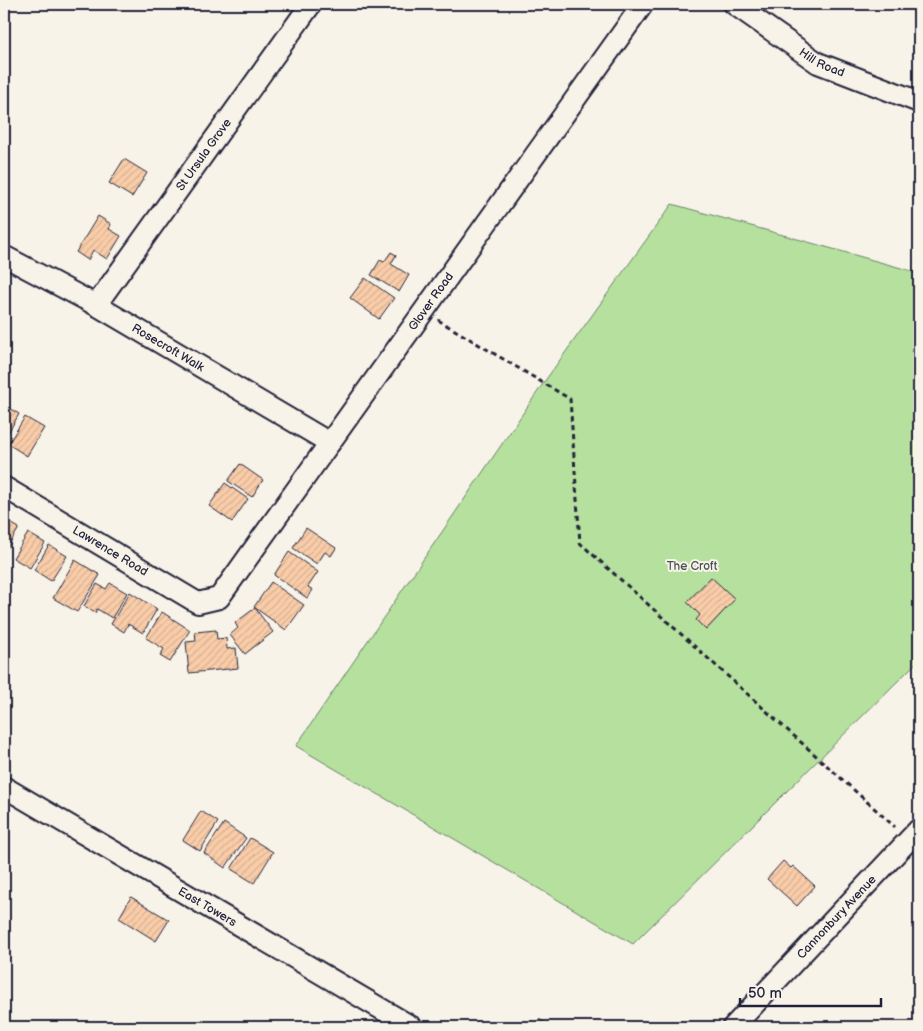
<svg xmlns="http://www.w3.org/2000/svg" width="923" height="1031" font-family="'Balsamiq Sans',sans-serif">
	<defs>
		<pattern id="building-hatch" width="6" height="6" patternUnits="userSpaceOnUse" patternTransform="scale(1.25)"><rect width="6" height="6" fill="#facda9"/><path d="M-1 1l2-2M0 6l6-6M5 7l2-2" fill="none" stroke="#d6b092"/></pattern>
	</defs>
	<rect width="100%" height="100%" fill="#f7f3e8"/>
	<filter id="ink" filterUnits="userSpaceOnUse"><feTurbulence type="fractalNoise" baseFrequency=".02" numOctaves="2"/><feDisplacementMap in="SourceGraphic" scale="10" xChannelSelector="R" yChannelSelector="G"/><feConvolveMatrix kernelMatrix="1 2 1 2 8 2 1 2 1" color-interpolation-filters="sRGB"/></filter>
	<g filter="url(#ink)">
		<!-- green -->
		<path fill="#b5e09d" stroke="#6c816c" d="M672 204 919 273V660L633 944 296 746 547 378Z"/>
		<!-- building -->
		<g fill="url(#building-hatch)" stroke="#22223b">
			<path d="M124 159 147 173 132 197 109 183Z"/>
			<path d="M98 216 111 224 109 229 121 236 107 259 93 250 88 260 76 252Z"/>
			<path d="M391 252 396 255 391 264 409 275 399 292 371 275 380 260 384 262Z"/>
			<path d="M365 278 394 298 379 319 350 298Z"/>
			<path d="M4 405 19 414 4 440Z"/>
			<path d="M25 417 44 428 27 456 8 444Z"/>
			<path d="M240 464 263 480 252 497 228 481Z"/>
			<path d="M225 483 248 499 232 522 209 506Z"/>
			<path d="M4 519 19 528 4 553Z"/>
			<path d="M306 528 336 548 331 556 325 552 317 564 293 548Z"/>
			<path d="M28 533 45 543 30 568 13 558Z"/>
			<path d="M49 545 67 556 51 581 34 570Z"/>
			<path d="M289 552 318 572 308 587 313 590 307 598 274 575Z"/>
			<path d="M75 560 100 575 77 612 53 598Z"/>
			<path d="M711 577 735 599 706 630 696 620 700 615 687 602Z"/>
			<path d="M271 582 304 605 286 630 254 607Z"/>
			<path d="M110 583 127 593 112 618 97 609 95 613 84 606 97 584 106 589Z"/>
			<path d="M130 592 157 609 143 633 128 624 124 632 111 624Z"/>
			<path d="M255 608 273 632 245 654 230 635 238 628 235 623Z"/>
			<path d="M162 612 190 630 170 662 160 656 164 649 146 638Z"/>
			<path d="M216 630 217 639 226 638 227 649 236 648 238 668 189 673 186 642 196 641 195 632Z"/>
			<path d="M201 811 218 822 200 851 183 840Z"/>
			<path d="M224 823 246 838 225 868 204 853Z"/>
			<path d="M250 838 273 852 254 883 231 869Z"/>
			<path d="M783 861 791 868 793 866 815 886 797 906 767 879Z"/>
			<path d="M131 897 169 920 156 941 119 918Z"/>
			<path d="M539 1019 551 1027H534Z"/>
		</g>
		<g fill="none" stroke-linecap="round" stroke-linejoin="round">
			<!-- street casing -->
			<g stroke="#22223b" stroke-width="24">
				<g id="street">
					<path id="s1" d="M734 4 818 63 919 102"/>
					<path id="s2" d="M4 256 96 305 330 443"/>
					<path id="s3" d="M96 305 311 4"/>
					<path id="s4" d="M4 487 198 603 219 598 643 4"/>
					<path id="s5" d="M4 787 412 1027"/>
					<path id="s6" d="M733 1027 919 829"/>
				</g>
			</g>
			<!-- path -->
			<path stroke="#22223b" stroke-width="3" stroke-dasharray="5 4" stroke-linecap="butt" d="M438 320 570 399 580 543 895 827"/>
			<!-- street -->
			<use href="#street" stroke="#f7f3e8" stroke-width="20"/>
		</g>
	</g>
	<g text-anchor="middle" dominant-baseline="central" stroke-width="4" stroke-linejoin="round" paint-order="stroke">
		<!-- street labels -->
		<g font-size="12" fill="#22223b" stroke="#f7f3e8">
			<text stroke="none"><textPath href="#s1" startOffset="106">Hill Road</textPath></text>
			<text stroke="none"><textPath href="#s3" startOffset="185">St Ursula Grove</textPath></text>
			<text stroke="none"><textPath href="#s4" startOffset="612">Glover Road</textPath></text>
			<text stroke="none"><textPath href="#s2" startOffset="188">Rosecroft Walk</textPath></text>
			<text stroke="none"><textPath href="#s4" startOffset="124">Lawrence Road</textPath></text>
			<text stroke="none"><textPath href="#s5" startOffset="236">East Towers</textPath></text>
			<text stroke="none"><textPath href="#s6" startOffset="151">Cannonbury Avenue</textPath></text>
		</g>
		<!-- park labels -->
		<g font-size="12" fill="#475254" stroke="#f7f3e8">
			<text x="692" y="566">The Croft</text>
		</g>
	</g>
	<!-- margin -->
	<rect width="923" height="1031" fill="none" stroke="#f7f3e8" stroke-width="20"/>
	<rect x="10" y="10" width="903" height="1011" fill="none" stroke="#22223b" stroke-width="2" filter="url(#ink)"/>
	<!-- scale -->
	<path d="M740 998v8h141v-8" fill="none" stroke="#22223b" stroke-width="2.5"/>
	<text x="748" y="998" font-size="15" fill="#22223b" stroke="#f7f3e8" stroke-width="4" paint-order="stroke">50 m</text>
</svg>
